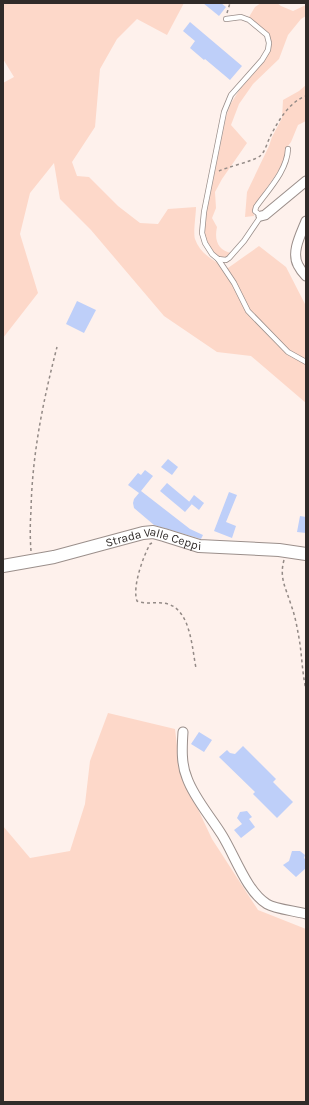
<svg xmlns="http://www.w3.org/2000/svg" width="309" height="1105" font-family="Karla,sans-serif">
	<rect width="100%" height="100%" fill="#fef1ec"/>
	<!-- green -->
	<g fill="#fdd8c9">
		<path d="M3 3H184L167 35 137 19 117 39 100 69 95 127 72 162 77 176 89 177 118 206 140 223 158 224 168 209 196 207C196 215 193 232 195 239 200 254 215 262 228 268L259 246 286 267 306 306V403L251 356 217 352 164 316 91 230 60 199 54 163 30 193 20 234 38 293 3 338V83L14 77 3 59Z"/>
		<path d="M261 3H277L281 6 293 11 306 5V16L301 19 288 35 279 59 253 84 239 104 231 125 247 143 222 179 215 192 216 208 212 218 217 227C214 240 218 251 232 253L227 258 218 257 211 249 204 234 207 211 226 117 230 105 238 92 244 83 264 61 272 44 269 34 249 17 255 7Z"/>
		<path d="M306 85V121L298 125 291 142 285 150V157L280 169 253 208 254 216 245 217 247 192 269 146 272 137 282 118 283 100 299 91Z"/>
		<path d="M108 713 175 729 180 771 212 839 258 910 306 929V1102H3V826L30 858 70 851 85 804 90 761Z"/>
	</g>
	<!-- building -->
	<g fill="#becff9">
		<path d="M203 3H221L226 7 219 16Z"/>
		<path d="M190 22 242 66 230 80 205 59 204 60 190 48 195 41 183 31Z"/>
		<path d="M77 301 96 310 84 333 66 324Z"/>
		<path d="M168 459 178 467 172 475 161 467Z"/>
		<path d="M145 470 153 476 141 491 190 529 203 535 201 539 154 525 134 508 133 503 134 499 139 493 128 485 138 473 141 475Z"/>
		<path d="M167 483 192 504 185 512 160 491Z"/>
		<path d="M229 492 237 495 226 522 236 526 232 538 214 531Z"/>
		<path d="M194 495 204 503 199 510 189 502Z"/>
		<path d="M300 516 306 517V533L297 532Z"/>
		<path d="M199 732 212 740 204 752 191 744Z"/>
		<path d="M243 746 276 779 273 782 293 802 277 818 253 794 255 792 219 757 227 750 230 753 235 754Z"/>
		<path d="M247 811 252 817 249 819 255 827 241 838 234 830 242 824 237 818 240 812Z"/>
		<path d="M292 851H300L305 855 304 858 306 860V868L296 877 283 865 289 861Z"/>
	</g>
	<g fill="none" stroke-linecap="round" stroke-linejoin="round">
		<!-- service casing -->
		<g stroke="#9b8f8b" stroke-width="6">
			<g id="service">
				<path d="M226 19 241 17 249 20 267 35 269 43 268 50 262 60 231 95 224 112 204 212 202 233 205 243 212 254 218 259 226 260 229 258 244 241 261 216 255 211 256 207C268 190 287 171 288 149"/>
				<path d="M218 259 234 283 248 311 288 352 306 362"/>
			</g>
		</g>
		<!-- minor casing -->
		<g stroke="#9b8f8b" stroke-width="11">
			<g id="minor">
				<path d="M261 216 265 215 306 181"/>
				<path d="M306 221C301 234 291 252 298 265 300 269 303 273 306 276"/>
				<path d="M183 732C182 747 181 764 187 778 194 798 211 817 222 835 235 856 247 892 267 904 275 909 296 911 306 914"/>
			</g>
		</g>
		<!-- tertiary casing -->
		<g stroke="#9b8f8b" stroke-width="14">
			<g id="tertiary">
				<path id="s1" d="M3 566 54 557 143 533 153 532 164 535 199 546 279 550 306 554"/>
			</g>
		</g>
		<!-- path -->
		<g stroke="#938a86" stroke-width="1.5" stroke-dasharray="3 3" stroke-linecap="butt">
			<path d="M227 13 230 3"/>
			<path d="M219 171C227 167 254 161 260 156 265 152 267 143 270 137 278 121 289 102 306 96"/>
			<path d="M152 543 150 544C143 557 132 587 137 601 147 605 158 601 168 604 191 611 192 649 196 668"/>
			<path d="M31 551C30 538 30 524 31 511 32 455 43 401 57 347"/>
			<path d="M284 560C279 578 286 588 291 605 295 615 297 627 299 638 302 655 302 672 306 690"/>
		</g>
		<!-- service -->
		<use href="#service" stroke="#fff" stroke-width="4.5"/>
		<!-- minor -->
		<use href="#minor" stroke="#fff" stroke-width="9"/>
		<!-- tertiary -->
		<use href="#tertiary" stroke="#fff" stroke-width="12"/>
	</g>
	<g text-anchor="middle" dominant-baseline="central" stroke-width="3" stroke-linejoin="round" paint-order="stroke">
		<!-- street labels -->
		<g font-size="12" fill="#302b29" stroke="#fff">
			<text stroke="none"><textPath href="#s1" startOffset="155">Strada Valle Ceppi</textPath></text>
		</g>
	</g>
	<!-- border -->
	<rect width="309" height="1105" fill="none" stroke="#302b29" stroke-width="8"/>
</svg>
